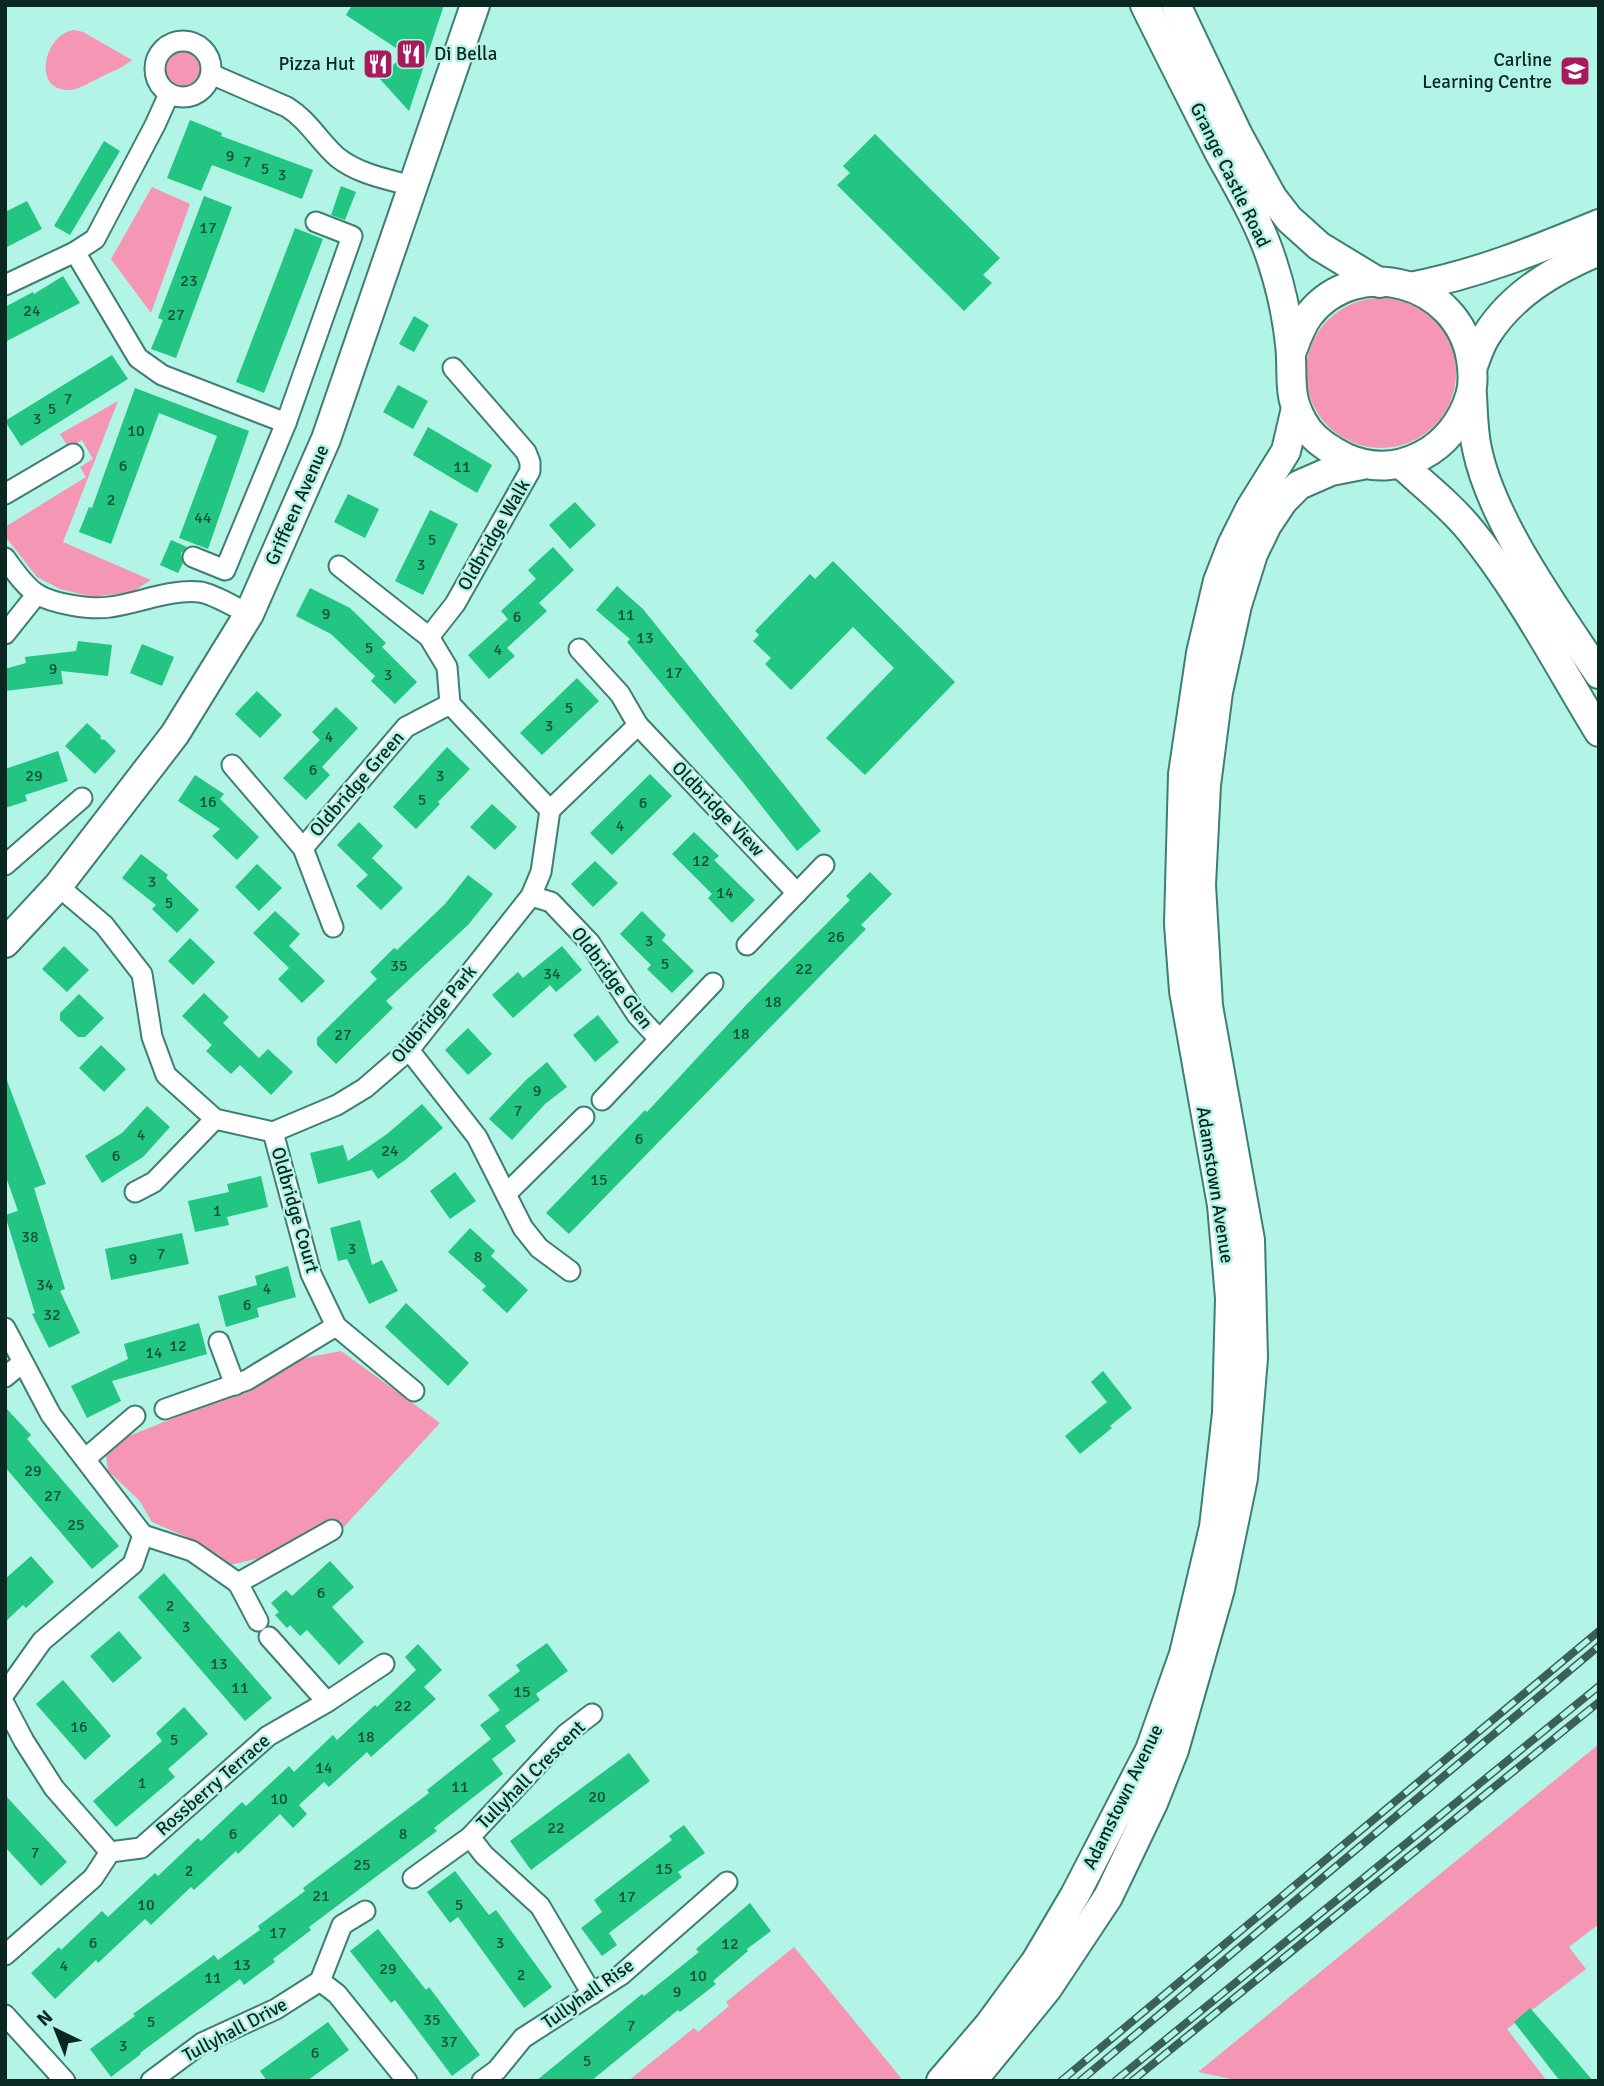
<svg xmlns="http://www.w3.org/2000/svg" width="1604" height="2086" font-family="Signika,sans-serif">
	<rect width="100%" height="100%" fill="#b2f4e5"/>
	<!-- green -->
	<g fill="#f596b5">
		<path d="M74 30 83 32 132 60C123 68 110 72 99 78 90 82 79 90 68 90 32 90 44 34 74 30Z"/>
		<circle cx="183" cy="70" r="19"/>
		<path d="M152 187 190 204 151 313 111 259Z"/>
		<circle cx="1381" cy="373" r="75"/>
		<path d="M118 401 63 542 151 580 132 592 93 597 60 589 37 577 5 536V527L86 477 80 467 93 459 82 440 69 448 60 434Z"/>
		<path d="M341 1351 440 1423 328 1544 313 1532 274 1555 230 1565 189 1538 152 1522 139 1500 108 1471 106 1455 119 1440 249 1388 294 1360Z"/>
		<path d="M1599 1744V1924L1569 1947 1586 1969 1507 2029 1547 2081H1241L1198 2072Z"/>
		<path d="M794 1947 901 2078 899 2081H628L694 2028 698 2032 729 2006 726 2002Z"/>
	</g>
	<!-- building -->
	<g fill="#22c581">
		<path d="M352 5H444L409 111 379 78 405 54 346 15Z"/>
		<path d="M190 120 222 133 221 136 313 170 302 199 212 165 201 191 167 178Z"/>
		<path d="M875 134 1000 258 983 275 992 283 964 311 837 185 850 173 843 166Z"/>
		<path d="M104 141 120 151 70 235 54 226Z"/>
		<path d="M341 186 356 192 345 220 331 215Z"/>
		<path d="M204 196 232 207 176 358 151 349 163 320 158 318Z"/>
		<path d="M27 201 42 229 5 248V212Z"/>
		<path d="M295 228 323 239 264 393 236 382Z"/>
		<path d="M63 276 80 303 5 342V307L33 292 34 294Z"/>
		<path d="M414 316 429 325 414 352 399 344Z"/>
		<path d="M112 355 128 379 21 446 5 421Z"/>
		<path d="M398 385 428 401 413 429 383 412Z"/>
		<path d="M135 388 249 431 208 549 179 538 217 436 159 413 111 544 79 532 89 507 92 508Z"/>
		<path d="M428 427 492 465 477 493 413 455Z"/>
		<path d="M348 494 379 509 365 538 334 522Z"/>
		<path d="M575 502 596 525 570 549 549 525Z"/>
		<path d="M430 510 458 524 423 595 395 581Z"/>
		<path d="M171 540 187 547 181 553 183 563 178 573 160 565Z"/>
		<path d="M553 547 574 570 539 603 547 611 507 648 515 656 489 679 468 655 508 619 501 611 536 579 528 570Z"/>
		<path d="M833 561 955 682 865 775 826 738 894 668 853 627 791 690 765 664 771 658 753 641 759 635 755 631 810 574 815 579Z"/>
		<path d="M617 586 643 609 821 831 797 851 742 781 627 642 630 639 596 610Z"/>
		<path d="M310 588 350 608 386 643 382 647 417 682 395 704 371 681 375 676 331 634 296 616Z"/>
		<path d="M78 641 112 645 108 676 61 671 63 684 5 691V669L26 663 25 657 76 651Z"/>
		<path d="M142 644 174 657 162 686 130 673Z"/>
		<path d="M577 678 599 701 542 755 520 733Z"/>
		<path d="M257 691 282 715 260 738 235 714Z"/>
		<path d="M336 707 358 728 322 767 330 775 306 800 283 778 320 740 312 732Z"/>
		<path d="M87 723 101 736 100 739 105 740 116 751 95 774 65 746Z"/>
		<path d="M447 747 470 769 438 802 440 804 416 829 393 807Z"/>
		<path d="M58 751 68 781 25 795 27 801 5 808V769Z"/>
		<path d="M650 774 672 796 612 855 590 833Z"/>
		<path d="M195 775 224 794 220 799 259 837 237 860 212 836 220 829 178 801Z"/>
		<path d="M492 804 517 827 495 850 470 827Z"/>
		<path d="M359 822 383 846 372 858 403 888 381 910 356 886 368 875 337 845Z"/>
		<path d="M694 832 719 856 714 860 755 900 732 923 708 898 712 894 672 854Z"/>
		<path d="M141 854 168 875 166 878 199 910 177 933 152 909 156 905 122 878Z"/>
		<path d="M595 861 618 883 593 907 571 884Z"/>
		<path d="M257 864 282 888 259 911 235 887Z"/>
		<path d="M870 872 892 894 861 925 866 929 569 1234 546 1213 645 1110 647 1112 747 1004 850 900 846 896Z"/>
		<path d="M468 875 493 894 468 925 386 1001 393 1008 336 1064 317 1045V1038L377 979 370 972 394 948 397 950 445 904Z"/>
		<path d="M275 911 300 934 289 946 325 981 302 1003 278 979 289 968 253 933Z"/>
		<path d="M642 911 666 935 662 940 694 971 672 993 647 969 651 965 620 934Z"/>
		<path d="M190 938 215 962 193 985 168 961Z"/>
		<path d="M64 946 89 970 67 992 42 969Z"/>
		<path d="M562 946 582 970 556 992 550 985 513 1018 492 995 518 972 523 978Z"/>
		<path d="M204 993 229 1017 223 1023 259 1058 268 1049 293 1072 271 1095 240 1065 231 1074 206 1051 212 1045 182 1016Z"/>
		<path d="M79 994 104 1018 85 1037H78L60 1020V1013Z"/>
		<path d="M598 1015 619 1042 595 1062 573 1035Z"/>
		<path d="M468 1028 492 1054 468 1075 445 1050Z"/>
		<path d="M101 1045 126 1069 104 1092 79 1068Z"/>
		<path d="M547 1062 567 1087 545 1104 512 1140 489 1119 526 1080Z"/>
		<path d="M6 1078 46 1184 34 1188 65 1289 60 1291 80 1333 49 1348 32 1314 35 1313 5 1215 18 1211 5 1174Z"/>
		<path d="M422 1104 443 1128 405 1160 378 1179 372 1170 318 1184 310 1153 343 1145 348 1161 387 1134Z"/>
		<path d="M147 1106 170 1127 143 1157 102 1183 85 1156 122 1133Z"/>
		<path d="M455 1172 476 1201 450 1219 430 1191Z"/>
		<path d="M261 1176 268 1207 227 1217 229 1225 195 1232 188 1201 229 1192 227 1184Z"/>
		<path d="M360 1220 372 1265 382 1260 398 1291 369 1304 347 1259 338 1261 330 1228Z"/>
		<path d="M470 1228 495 1251 491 1256 528 1290 507 1313 482 1290 486 1286 448 1252Z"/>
		<path d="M182 1233 189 1264 111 1280 105 1249Z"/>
		<path d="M288 1266 296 1297 257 1308 259 1317 226 1327 218 1296 257 1285 255 1276Z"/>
		<path d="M406 1303 469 1363 448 1386 385 1327Z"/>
		<path d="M199 1323 207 1354 112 1381 121 1401 87 1418 71 1386 128 1359 124 1344Z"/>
		<path d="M1103 1371 1132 1408 1110 1426 1112 1428 1080 1454 1065 1436 1107 1402 1091 1382Z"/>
		<path d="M5 1407 31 1435 27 1439 119 1546 92 1569 5 1467Z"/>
		<path d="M31 1556 54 1582 26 1608 23 1605 5 1622V1579Z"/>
		<path d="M330 1561 354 1587 332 1607 364 1642 339 1665 307 1630 300 1636 290 1625 287 1628 275 1615 279 1612 271 1603 286 1590 292 1596Z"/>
		<path d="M164 1573 272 1698 245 1721 138 1597Z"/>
		<path d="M119 1631 142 1658 113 1683 90 1656Z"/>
		<path d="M547 1643 568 1671 536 1694 540 1700 505 1726 516 1741 492 1759 503 1774 434 1828 437 1831 309 1927 311 1930 273 1959 275 1962 244 1985 240 1979 140 2053 141 2054 111 2077 90 2049 135 2016 133 2014 214 1955 218 1960 260 1930 258 1926 305 1891 303 1888 429 1793 427 1790 491 1739 480 1725 500 1710 488 1695 520 1671 516 1665Z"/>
		<path d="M418 1644 442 1670 424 1687 436 1699 371 1757 367 1752 329 1787 324 1782 299 1805 307 1814 293 1828 280 1814 238 1854 236 1851 194 1890 191 1887 151 1925 145 1919 98 1963 96 1960 55 1999 31 1973 59 1947 61 1950 102 1911 108 1917 155 1873 158 1876 198 1838 201 1841 242 1802 246 1806 289 1766 294 1772 333 1735 337 1740 375 1705 377 1707 416 1670 405 1657Z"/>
		<path d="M63 1680 111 1736 85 1760 36 1704Z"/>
		<path d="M184 1707 208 1734 168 1769 175 1777 116 1827 93 1801 162 1741 156 1733Z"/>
		<path d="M629 1753 650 1781 531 1870 510 1841Z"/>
		<path d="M5 1795 67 1862 41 1886 5 1847Z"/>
		<path d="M684 1825 705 1853 678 1872 682 1877 609 1933 617 1945 602 1956 581 1928 602 1912 594 1900 672 1840 669 1836Z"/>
		<path d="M455 1871 489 1915 496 1910 552 1987 524 2008 458 1917 450 1923 427 1892Z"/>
		<path d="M750 1903 771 1931 747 1949 748 1951 713 1981 716 1984 680 2012 678 2010 591 2081H536L642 1994 644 1996 699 1952 696 1949Z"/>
		<path d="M378 1929 426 1990 429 1987 480 2055 452 2076 395 2000 391 2003 350 1951Z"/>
		<path d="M1530 2008 1560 2042 1593 2081H1560L1514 2022Z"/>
		<path d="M328 2022 349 2050 307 2081H267L260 2071Z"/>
	</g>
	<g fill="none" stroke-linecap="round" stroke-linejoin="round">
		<!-- street casing -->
		<g stroke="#3e7f72" stroke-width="23">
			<g id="street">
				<circle cx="183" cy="69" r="28"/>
				<path d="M211 74 287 107C308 120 319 141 337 157 358 174 387 179 412 186"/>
				<path d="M169 94 155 125 95 239 75 252 138 358 162 375 286 423"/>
				<path d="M5 285 75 252"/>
				<path d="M5 494 73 454"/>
				<path d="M193 557 225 570 286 423 352 236 316 222"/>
				<path d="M5 558C14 570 24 586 37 594 53 604 91 610 110 607 140 603 169 589 200 592 214 594 236 608 249 614"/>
				<path d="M339 566 429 637 447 667 450 704"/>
				<path d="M5 634 37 594"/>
				<path d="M429 637 455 604 530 471V462L526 452 453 368"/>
				<path d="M638 725 797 893 824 865"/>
				<path d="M232 765 303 848 333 927"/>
				<path d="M550 810 638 725 620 694 579 649"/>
				<path d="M303 848 406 727 450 704"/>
				<path d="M5 865 82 798"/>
				<path d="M58 886 104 925 142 974 152 1037 166 1075 215 1119 273 1132 337 1105 365 1088 409 1050 531 896 541 872 550 810 450 704"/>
				<path d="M531 896 551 902 590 943 637 1015 659 1039"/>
				<path d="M747 945 797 893"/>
				<path d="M409 1050 477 1137 523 1228 539 1248 570 1271"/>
				<path d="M602 1100 713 983"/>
				<path d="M273 1132 311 1274 336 1326 414 1391"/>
				<path d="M135 1192 154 1182 215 1119"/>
				<path d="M506 1194 584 1117"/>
				<path d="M5 1328 51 1415 143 1535 133 1564 42 1641 5 1693"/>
				<path d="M219 1342 235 1385"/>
				<path d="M5 1377 22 1363"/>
				<path d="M165 1409 247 1380 336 1326"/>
				<path d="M85 1459 135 1416"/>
				<path d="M143 1535 192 1551 238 1583 332 1530"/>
				<path d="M238 1583 258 1621"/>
				<path d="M269 1637 327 1702"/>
				<path d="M5 1705 24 1741 54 1788 110 1852 93 1878 5 1955"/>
				<path d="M470 1837 484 1855 540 1906 592 1994"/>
				<path d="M110 1852 141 1848 268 1736 327 1702 384 1664"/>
				<path d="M413 1878 470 1837 566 1734 592 1714"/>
				<path d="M320 1981 337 1994 407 2081"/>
				<path d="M5 2015 65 2081"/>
				<path d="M151 2081 202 2043 276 2009 320 1981 342 1925 365 1911"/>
				<path d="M482 2081 497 2070 523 2038 621 1975 727 1882"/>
			</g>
		</g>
		<!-- secondary casing -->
		<g stroke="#3e7f72" stroke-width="32">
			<g id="secondary">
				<path d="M1145 5C1169 54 1194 103 1219 152 1238 187 1260 223 1272 261 1281 288 1287 316 1290 344 1294 379 1285 397 1308 430 1318 443 1332 451 1346 458 1399 481 1454 449 1470 396 1474 384 1473 372 1471 359 1458 281 1357 254 1309 315 1300 327 1296 340 1291 354"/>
				<path d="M1176 5 1238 135 1272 197 1289 219 1319 246 1380 283"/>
				<path d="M1410 287C1478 274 1536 250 1599 224"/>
				<path d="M1473 366C1477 356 1480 345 1486 336 1512 294 1554 270 1599 251"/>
				<path d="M1472 395C1473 413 1473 431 1477 449 1492 522 1557 611 1599 674"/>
				<path d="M1401 464C1425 486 1451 506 1471 531 1521 593 1558 665 1599 732"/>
				<path d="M5 943 58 886 175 734 249 614 326 439 475 5"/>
				<path d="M941 2081 989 2025 1036 1961 1075 1895 1150 1750 1184 1654 1214 1527 1227 1413 1230 1298 1222 1205 1184 991 1179 924 1183 774 1201 653 1218 581 1232 545 1250 509 1286 451 1296 408"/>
				<path d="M972 2081 1047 1989 1108 1897 1153 1803 1174 1750 1220 1589 1243 1478 1253 1358 1250 1240 1208 1006 1201 885 1206 785 1218 692 1237 605 1253 554 1267 525 1283 501 1299 485 1331 471 1362 465"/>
			</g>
		</g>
		<!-- street -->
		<use href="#street" stroke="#fff" stroke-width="19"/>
		<!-- secondary -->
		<use href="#secondary" stroke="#fff" stroke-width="28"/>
		<!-- rail casing -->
		<g stroke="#3a6058" stroke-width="8">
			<g id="rail">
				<path d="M1061 2081 1599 1631"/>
				<path d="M1080 2081 1599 1646"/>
				<path d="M1115 2081 1599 1686"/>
				<path d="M1132 2081 1599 1702"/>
			</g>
		</g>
		<!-- rail -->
		<use href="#rail" stroke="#b2f4e5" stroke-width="5" stroke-dasharray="16" stroke-linecap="butt"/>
	</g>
	<!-- icons -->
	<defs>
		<g id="restaurant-square" transform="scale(1.575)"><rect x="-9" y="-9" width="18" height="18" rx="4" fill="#a71b5d" stroke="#b2f4e5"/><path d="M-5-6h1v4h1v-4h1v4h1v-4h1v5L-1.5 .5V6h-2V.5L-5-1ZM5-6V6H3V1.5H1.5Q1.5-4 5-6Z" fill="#fff"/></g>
		<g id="school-square" transform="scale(1.575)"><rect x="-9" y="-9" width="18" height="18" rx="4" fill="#a71b5d" stroke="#b2f4e5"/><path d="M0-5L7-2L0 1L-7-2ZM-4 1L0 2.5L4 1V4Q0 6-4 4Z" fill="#fff"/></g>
	</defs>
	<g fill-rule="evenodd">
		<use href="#restaurant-square" x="411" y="54"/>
		<use href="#restaurant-square" x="378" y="64"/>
		<use href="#school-square" x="1575" y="71"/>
	</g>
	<g text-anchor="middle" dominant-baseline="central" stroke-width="5" stroke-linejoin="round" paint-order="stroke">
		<!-- number labels -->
		<g font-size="16" fill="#114e39">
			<text x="230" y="156">9</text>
			<text x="247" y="162">7</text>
			<text x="265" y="169">5</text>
			<text x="282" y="175">3</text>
			<text x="208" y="228">17</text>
			<text x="189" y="281">23</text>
			<text x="32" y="311">24</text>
			<text x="176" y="315">27</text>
			<text x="68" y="399">7</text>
			<text x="52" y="409">5</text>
			<text x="37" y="419">3</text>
			<text x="136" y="431">10</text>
			<text x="123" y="466">6</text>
			<text x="462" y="467">11</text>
			<text x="111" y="500">2</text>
			<text x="203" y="518">44</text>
			<text x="432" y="540">5</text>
			<text x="421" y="565">3</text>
			<text x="326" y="614">9</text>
			<text x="626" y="615">11</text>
			<text x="517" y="617">6</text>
			<text x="645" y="638">13</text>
			<text x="369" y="648">5</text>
			<text x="498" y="650">4</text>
			<text x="53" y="669">9</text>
			<text x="674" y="673">17</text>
			<text x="388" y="675">3</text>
			<text x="569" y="708">5</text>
			<text x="549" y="726">3</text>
			<text x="329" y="737">4</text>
			<text x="313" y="770">6</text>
			<text x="34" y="776">29</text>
			<text x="440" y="776">3</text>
			<text x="422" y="800">5</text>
			<text x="208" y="802">16</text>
			<text x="643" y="803">6</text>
			<text x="620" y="826">4</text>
			<text x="701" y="861">12</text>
			<text x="152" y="882">3</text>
			<text x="725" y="893">14</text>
			<text x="169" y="903">5</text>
			<text x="836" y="937">26</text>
			<text x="649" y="941">3</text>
			<text x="665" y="964">5</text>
			<text x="399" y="966">35</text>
			<text x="804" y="969">22</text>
			<text x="552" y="974">34</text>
			<text x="773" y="1002">18</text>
			<text x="741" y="1034">18</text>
			<text x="343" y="1035">27</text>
			<text x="537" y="1091">9</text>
			<text x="518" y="1111">7</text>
			<text x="141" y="1135">4</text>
			<text x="639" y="1139">6</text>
			<text x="390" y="1151">24</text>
			<text x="116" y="1156">6</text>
			<text x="599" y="1180">15</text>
			<text x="217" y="1211">1</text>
			<text x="30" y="1237">38</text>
			<text x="352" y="1249">3</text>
			<text x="161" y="1254">7</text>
			<text x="478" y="1257">8</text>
			<text x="133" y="1259">9</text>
			<text x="45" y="1285">34</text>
			<text x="267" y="1289">4</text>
			<text x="247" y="1305">6</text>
			<text x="52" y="1315">32</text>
			<text x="178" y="1346">12</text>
			<text x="154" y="1353">14</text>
			<text x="33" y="1471">29</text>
			<text x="53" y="1496">27</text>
			<text x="76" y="1525">25</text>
			<text x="321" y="1593">6</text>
			<text x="170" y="1606">2</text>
			<text x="186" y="1627">3</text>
			<text x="219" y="1664">13</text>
			<text x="240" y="1688">11</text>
			<text x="522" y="1692">15</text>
			<text x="403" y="1706">22</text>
			<text x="79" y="1727">16</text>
			<text x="366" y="1737">18</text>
			<text x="174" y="1740">5</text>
			<text x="324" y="1768">14</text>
			<text x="142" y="1783">1</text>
			<text x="460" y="1787">11</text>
			<text x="597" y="1797">20</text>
			<text x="279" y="1799">10</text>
			<text x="556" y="1828">22</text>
			<text x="233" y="1834">6</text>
			<text x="403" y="1834">8</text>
			<text x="35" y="1853">7</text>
			<text x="362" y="1865">25</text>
			<text x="664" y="1869">15</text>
			<text x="189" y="1871">2</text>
			<text x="321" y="1896">21</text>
			<text x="627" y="1897">17</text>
			<text x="146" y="1905">10</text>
			<text x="459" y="1905">5</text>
			<text x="278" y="1933">17</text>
			<text x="93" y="1943">6</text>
			<text x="500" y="1943">3</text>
			<text x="730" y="1944">12</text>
			<text x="242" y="1965">13</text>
			<text x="64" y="1966">4</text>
			<text x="388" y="1969">29</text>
			<text x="521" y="1975">2</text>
			<text x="698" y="1976">10</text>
			<text x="213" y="1978">11</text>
			<text x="677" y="1992">9</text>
			<text x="432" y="2020">35</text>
			<text x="151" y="2022">5</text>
			<text x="631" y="2026">7</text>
			<text x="449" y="2042">37</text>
			<text x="123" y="2046">3</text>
			<text x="315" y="2053">6</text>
			<text x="587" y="2061">5</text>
		</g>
		<!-- poi labels -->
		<g font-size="19" fill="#0b2721" stroke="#b2f4e5" text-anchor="end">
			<text x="434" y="54" text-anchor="start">Di Bella</text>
			<text x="1552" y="60">Carline<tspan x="1552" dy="22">Learning Centre</tspan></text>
			<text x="355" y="64">Pizza Hut</text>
		</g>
		<!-- street labels -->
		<g font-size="19" fill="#0b2721" stroke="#b2f4e5">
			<text transform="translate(1230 175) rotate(64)">Grange Castle Road</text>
			<text transform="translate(297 505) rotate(-66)">Griffeen Avenue</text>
			<text transform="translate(494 535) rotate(-60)">Oldbridge Walk</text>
			<text transform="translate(357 784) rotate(-49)">Oldbridge Green</text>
			<text transform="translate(718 809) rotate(46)">Oldbridge View</text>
			<text transform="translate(612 978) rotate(53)">Oldbridge Glen</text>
			<text transform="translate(434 1014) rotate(-50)">Oldbridge Park</text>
			<text transform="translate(1215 1185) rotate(81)">Adamstown Avenue</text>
			<text transform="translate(295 1210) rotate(74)">Oldbridge Court</text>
			<text transform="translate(531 1775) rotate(-45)">Tullyhall Crescent</text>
			<text transform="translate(213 1785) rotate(-41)">Rossberry Terrace</text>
			<text transform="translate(1123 1797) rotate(-64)">Adamstown Avenue</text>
			<text transform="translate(588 1994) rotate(-35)">Tullyhall Rise</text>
			<text transform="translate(235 2030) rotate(-28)">Tullyhall Drive</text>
		</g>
	</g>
	<!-- border -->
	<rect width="1604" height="2086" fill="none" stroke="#0b2721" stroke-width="14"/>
	<!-- north arrow -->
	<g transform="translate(56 2030) rotate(317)" stroke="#b2f4e5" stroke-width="5" paint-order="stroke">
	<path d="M0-5L12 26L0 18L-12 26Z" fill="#0b2721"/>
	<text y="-10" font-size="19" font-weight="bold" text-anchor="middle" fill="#0b2721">N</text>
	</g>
</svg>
